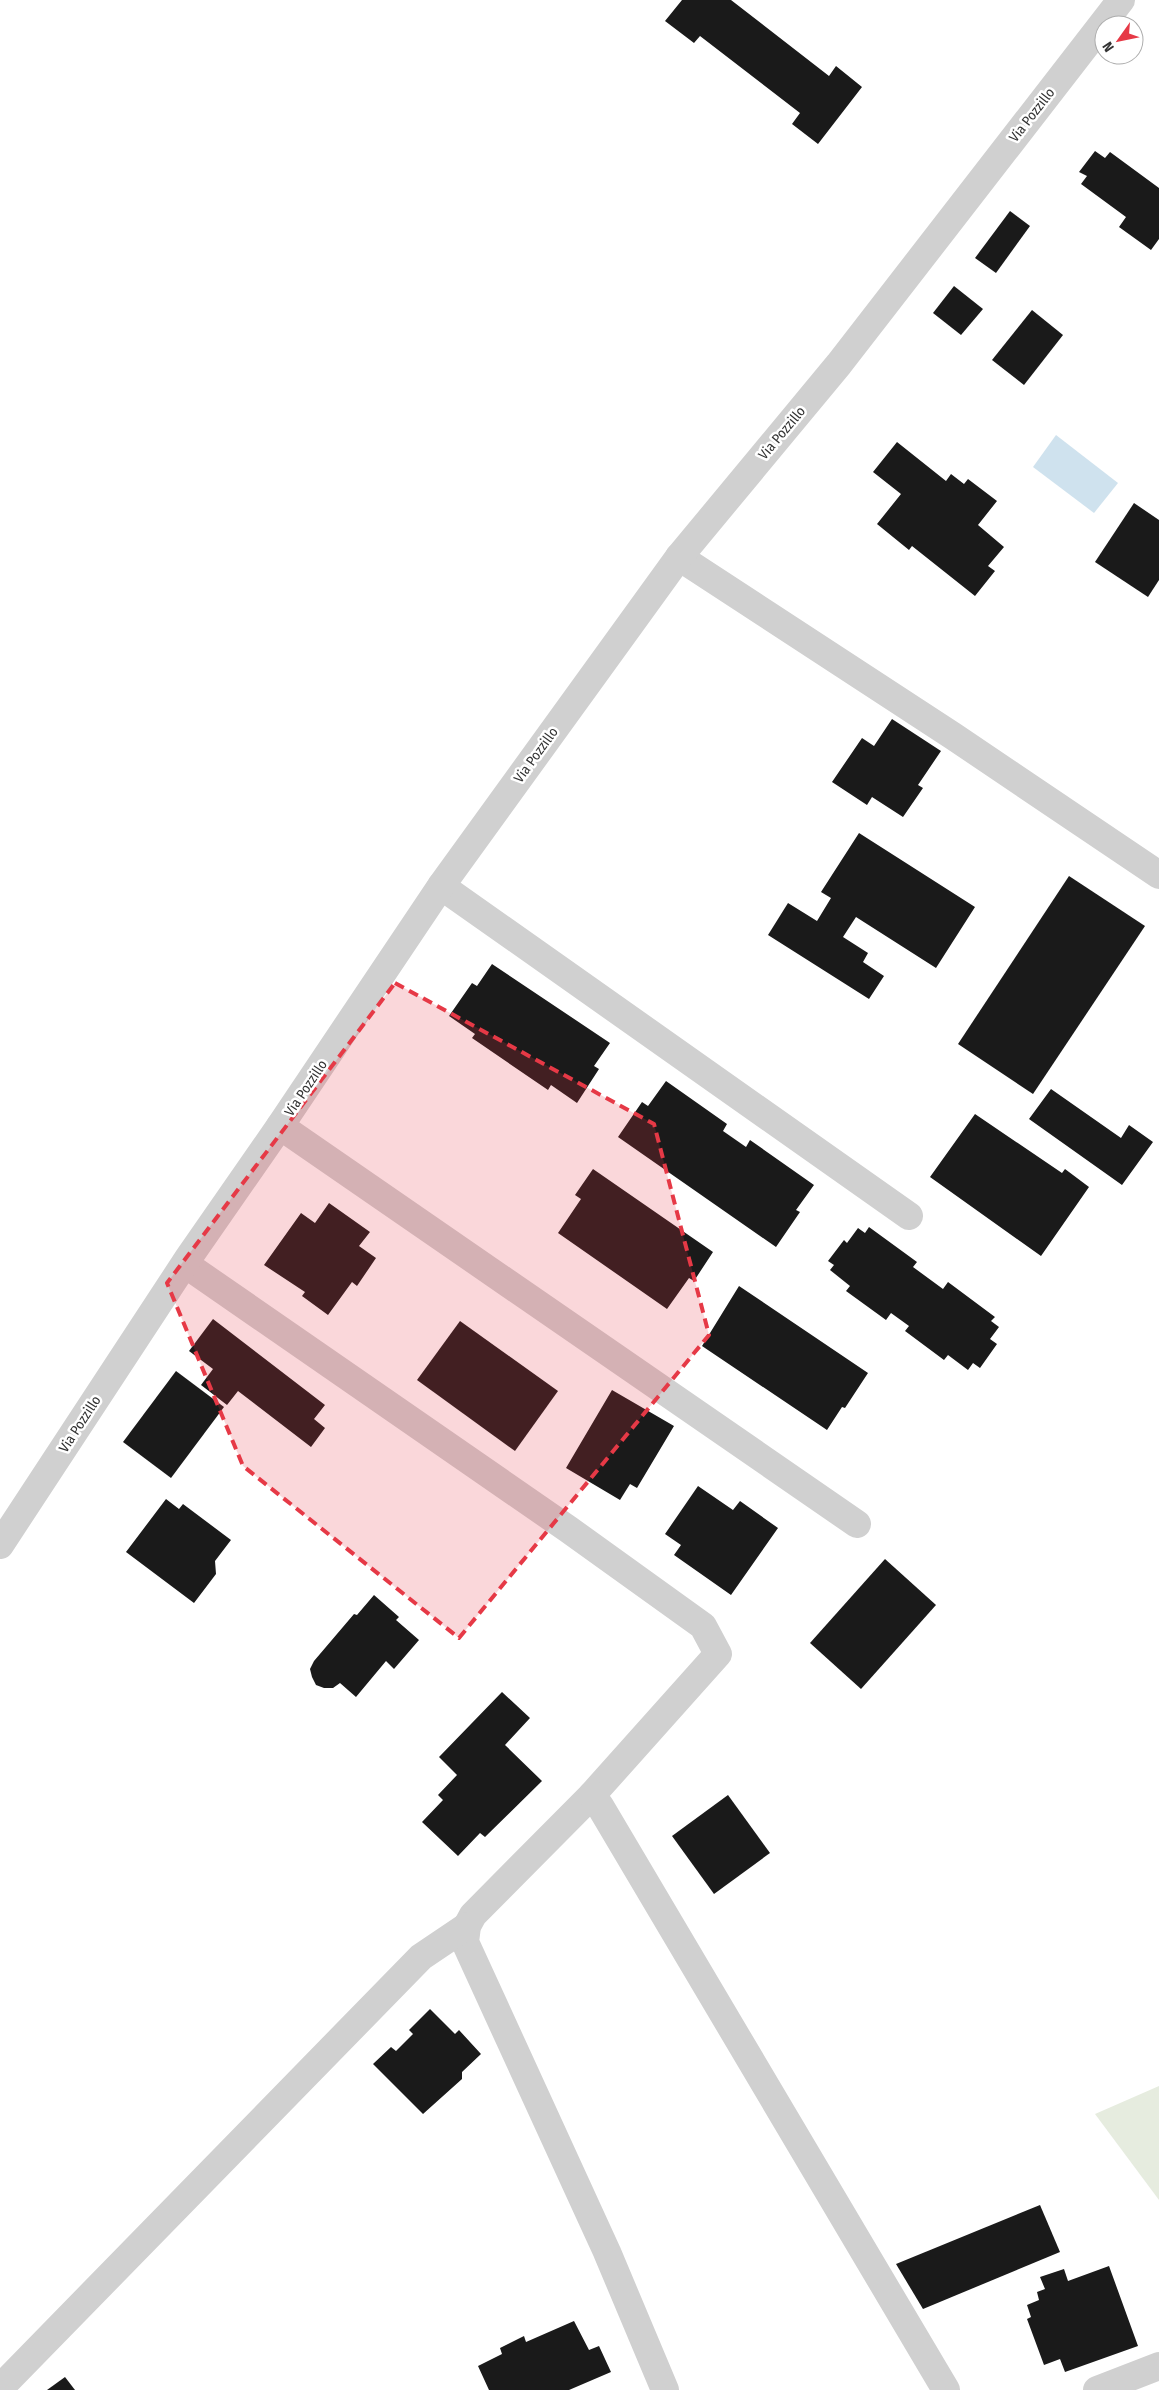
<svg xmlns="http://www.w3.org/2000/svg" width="1159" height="2390" font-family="'Fira Sans Condensed',sans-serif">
	<rect width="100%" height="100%" fill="#fff"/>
	<!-- green -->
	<path fill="#e6ecdf" d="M1159 2086V2200L1095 2114Z"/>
	<!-- water -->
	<path fill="#cfe2ee" d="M1056 435 1118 483 1094 513 1033 467Z"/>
	<!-- building -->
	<g fill="#1a1a1a">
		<path d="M682 0H731L829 76 836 66 862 87 818 144 792 124 800 113 700 36 694 43 665 21Z"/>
		<path d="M1095 151 1105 158 1110 152 1159 188V239L1151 250 1119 227 1126 217 1081 184 1087 176 1079 172Z"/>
		<path d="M1010 211 1030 226 996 273 975 258Z"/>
		<path d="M954 286 983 309 961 335 933 313Z"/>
		<path d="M1032 310 1063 335 1024 385 992 360Z"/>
		<path d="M897 442 946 481 951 474 964 484 968 479 997 501 978 525 1004 547 988 566 995 571 975 596 912 546 909 550 877 524 901 494 873 472Z"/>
		<path d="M1134 503 1159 520V580L1148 597 1095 562Z"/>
		<path d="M892 719 941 751 918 785 923 788 903 817 872 797 867 805 832 782 862 738 874 746Z"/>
		<path d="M859 833 975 907 936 968 856 917 843 937 868 953 863 962 884 976 869 999 768 935 788 903 817 921 831 898 821 892Z"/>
		<path d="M1069 876 1145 926 1033 1094 958 1044Z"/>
		<path d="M492 964 610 1043 594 1066 599 1069 577 1103 551 1085 548 1090 472 1038 475 1034 449 1016 472 983 477 986Z"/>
		<path d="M666 1081 727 1124 723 1131 746 1147 750 1140 814 1185 796 1210 800 1212 776 1247 618 1137 642 1102 648 1106Z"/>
		<path d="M1051 1089 1121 1138 1129 1125 1153 1142 1122 1185 1029 1119Z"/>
		<path d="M975 1114 1062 1173 1065 1169 1089 1187 1041 1256 930 1177Z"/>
		<path d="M593 1169 713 1252 694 1281 689 1278 667 1309 558 1233 581 1199 575 1195Z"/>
		<path d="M329 1203 370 1232 359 1246 376 1258 357 1286 352 1282 328 1315 302 1296 305 1292 264 1265 301 1213 315 1223Z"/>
		<path d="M869 1227 917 1262 913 1267 943 1289 948 1282 995 1317 991 1321 999 1327 990 1339 997 1344 980 1368 973 1363 968 1370 948 1355 944 1360 905 1331 909 1326 891 1313 886 1320 846 1291 850 1286 830 1270 834 1265 828 1261 844 1240 847 1243 858 1228 865 1233Z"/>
		<path d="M739 1286 868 1373 845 1408 842 1407 827 1430 702 1346Z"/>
		<path d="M213 1319 325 1405 314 1419 325 1428 311 1447 238 1391 227 1405 201 1385 213 1369 189 1351Z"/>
		<path d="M460 1321 558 1391 515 1451 417 1380Z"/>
		<path d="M176 1371 224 1407 171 1478 123 1442Z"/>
		<path d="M612 1390 674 1426 637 1488 630 1484 620 1500 566 1468Z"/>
		<path d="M698 1486 733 1510 740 1501 778 1528 731 1595 674 1555 681 1545 665 1534Z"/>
		<path d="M166 1499 179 1509 183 1504 231 1540 215 1561 216 1574 194 1603 126 1552Z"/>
		<path d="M885 1559 936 1605 861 1689 810 1643Z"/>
		<path d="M374 1595 399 1617 396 1620 419 1640 394 1669 386 1661 356 1697 340 1683 333 1688H324L316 1685 312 1677 310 1669 314 1661 354 1614 357 1615Z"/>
		<path d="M502 1692 530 1718 505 1745 542 1781 485 1837 480 1833 458 1856 422 1822 443 1800 438 1795 457 1775 439 1757Z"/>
		<path d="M728 1795 770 1853 714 1894 672 1836Z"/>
		<path d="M430 2009 455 2034 459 2030 481 2054 462 2072V2079L423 2114 373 2064 391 2047 396 2051 413 2034 409 2030Z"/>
		<path d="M1040 2205 1060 2252 923 2309 896 2264Z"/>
		<path d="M1109 2266 1138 2346 1065 2372 1060 2359 1044 2365 1027 2319 1031 2317 1027 2305 1039 2300 1037 2292 1045 2289 1040 2277 1064 2269 1068 2281Z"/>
		<path d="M574 2321 589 2350 599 2346 611 2372 569 2390H489L478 2366 502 2354 500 2348 524 2336 526 2342Z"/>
		<path d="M65 2377 75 2390H47Z"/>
	</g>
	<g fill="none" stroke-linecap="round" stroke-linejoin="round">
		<!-- minor -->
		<g stroke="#d0d0d0" stroke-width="28">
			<path d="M679 557 953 736 1159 875"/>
			<path d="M441 886 909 1216"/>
			<path d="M280 1126 857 1524"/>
			<path d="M185 1264 568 1529 703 1626 718 1654 592 1795 473 1915 467 1926 465 1942 607 2252 665 2390"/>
			<path d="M0 1545 189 1257 280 1126 441 886 679 557 839 364 1121 0"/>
			<path d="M592 1795 600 1806 946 2390"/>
			<path d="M0 2388 421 1957 467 1926"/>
			<path d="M1097 2390 1159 2366"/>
		</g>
	</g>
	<!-- marked area -->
	<path fill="#e63946" fill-opacity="0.2" stroke="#e63946" stroke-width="4" stroke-dasharray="10 6" stroke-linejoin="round" d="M395 983 654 1124 709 1335 459 1638 243 1466 167 1283Z"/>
	<g text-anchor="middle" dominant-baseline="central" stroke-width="5" stroke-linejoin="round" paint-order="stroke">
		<!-- street labels -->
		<g font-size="14" fill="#333" stroke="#fff">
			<text transform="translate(1032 115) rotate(-52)">Via Pozzillo</text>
			<text transform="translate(782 433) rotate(-50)">Via Pozzillo</text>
			<text transform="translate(536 755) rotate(-54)">Via Pozzillo</text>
			<text transform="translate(306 1088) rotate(-56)">Via Pozzillo</text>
			<text transform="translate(80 1424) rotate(-57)">Via Pozzillo</text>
		</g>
	</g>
	<!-- north arrow -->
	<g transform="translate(1119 40) rotate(237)"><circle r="24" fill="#ffffff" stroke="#adadad"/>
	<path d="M0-4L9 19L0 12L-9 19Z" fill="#e63946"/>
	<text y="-8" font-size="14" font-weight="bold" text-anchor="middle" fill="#333333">N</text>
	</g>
</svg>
